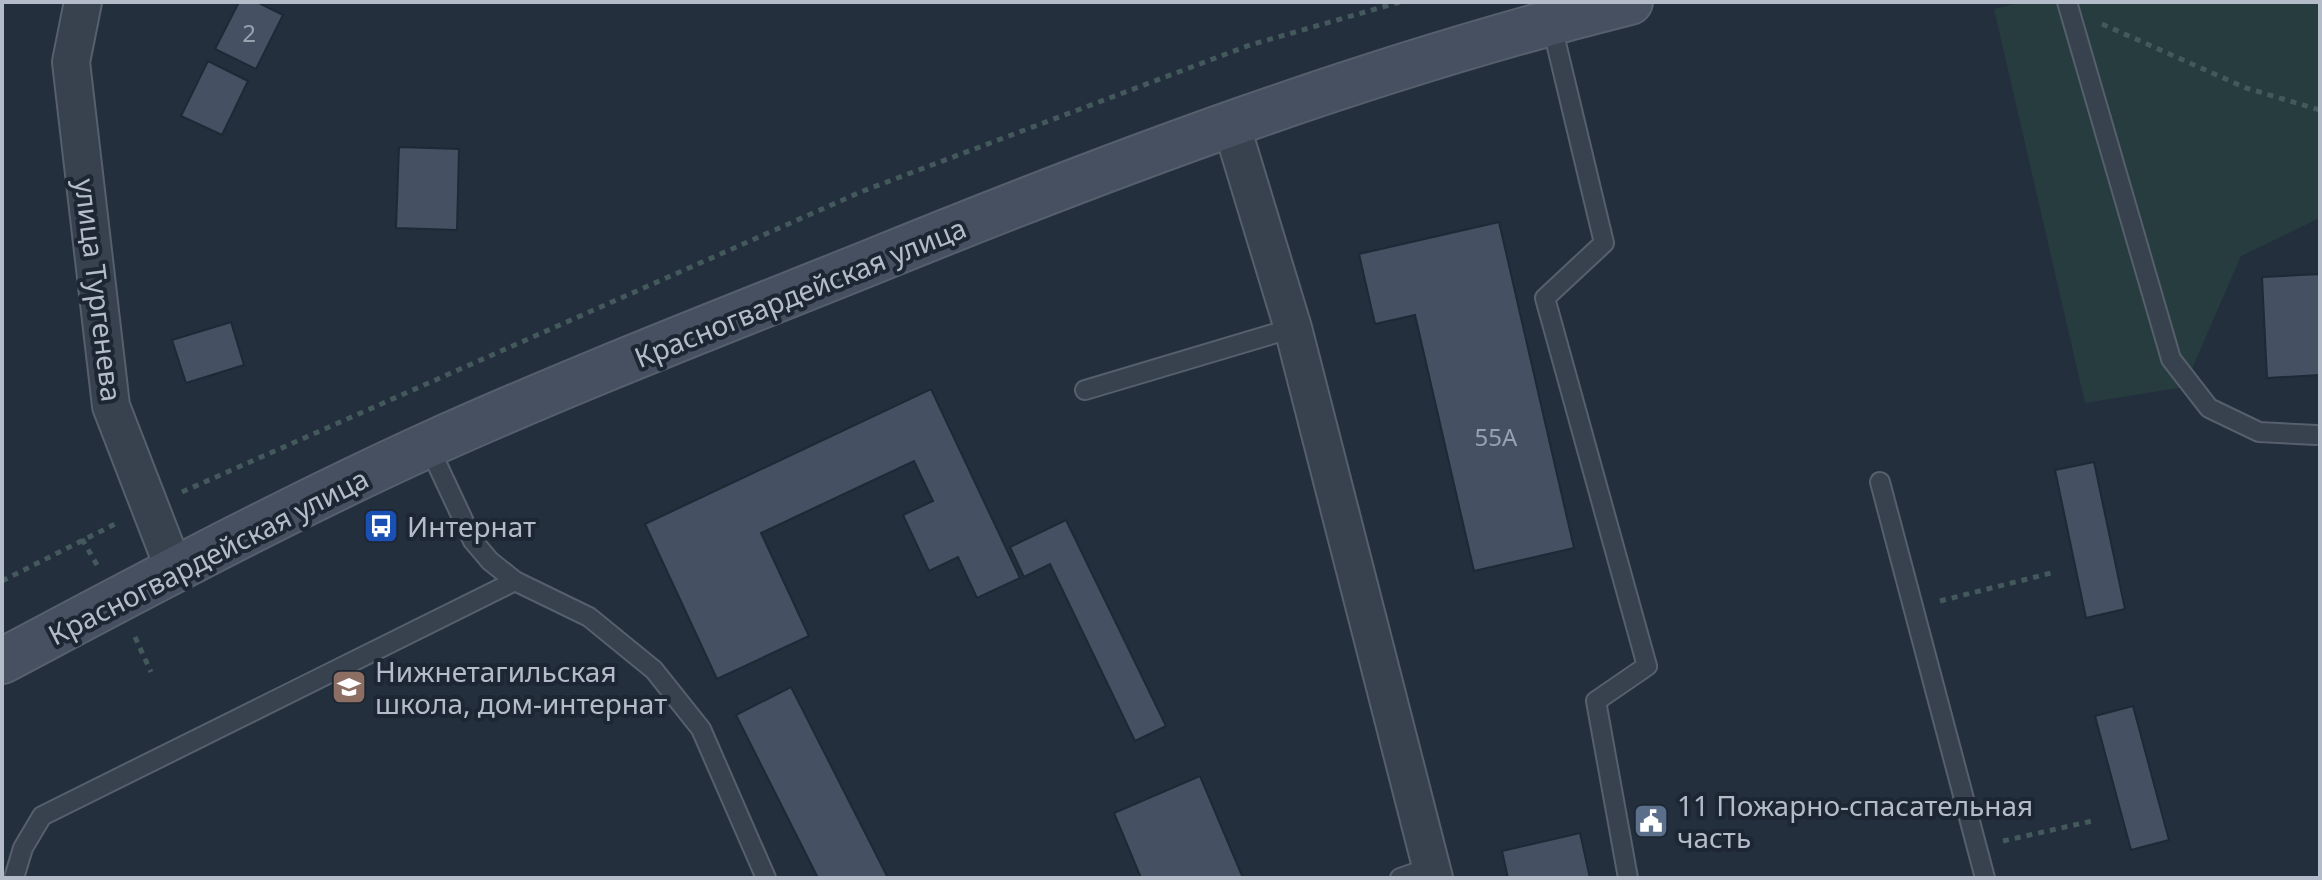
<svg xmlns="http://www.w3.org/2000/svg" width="2322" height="880" font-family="'Noto Sans',sans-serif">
	<rect width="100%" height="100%" fill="#242f3e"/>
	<!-- green -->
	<path fill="#263c3f" d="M2022 2H2320V218L2241 256 2184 387 2085 403 1994 9Z"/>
	<!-- building -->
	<g fill="#455162" stroke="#1f2835" stroke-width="2">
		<path d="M239 2H257L283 15 256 69 215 49Z"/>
		<path d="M208 61 248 81 222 135 181 116Z"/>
		<path d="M399 147 459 149 457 230 396 228Z"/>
		<path d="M1499 222 1574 548 1474 571 1415 315 1375 324 1359 254Z"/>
		<path d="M2320 274V375L2267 378 2262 277Z"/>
		<path d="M231 322 244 365 186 383 172 340Z"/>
		<path d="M931 389 1020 578 977 598 958 557 929 571 903 515 933 501 914 461 761 533 809 636 717 679 645 524Z"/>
		<path d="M2094 462 2125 609 2086 618 2055 470Z"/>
		<path d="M1066 520 1166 726 1135 741 1050 564 1024 577 1010 547Z"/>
		<path d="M791 687 888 878H818L736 715Z"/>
		<path d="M2133 706 2169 840 2131 850 2095 716Z"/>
		<path d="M1200 776 1243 878H1141L1114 813Z"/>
		<path d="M1580 833 1590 878H1508L1502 851Z"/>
	</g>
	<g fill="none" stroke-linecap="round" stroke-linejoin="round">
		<!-- service casing -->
		<g stroke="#565f6c" stroke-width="22">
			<g id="service">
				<path d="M2067 2 2171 359 2209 408 2259 432 2316 435"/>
				<path d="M1551 22 1604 243 1545 298 1647 666 1596 701 1628 878"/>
				<path d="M1085 390 1293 328"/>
				<path d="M428 445 473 541 490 561 515 581 589 617 654 670 701 729 766 878"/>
				<path d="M1880 482 1985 878"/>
				<path d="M14 878 23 848 42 816 515 581"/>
				<path d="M1400 878 1431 867"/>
			</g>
		</g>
		<!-- minor casing -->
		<g stroke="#565f6c" stroke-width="40">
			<g id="minor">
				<path d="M83 2 71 62 111 406 174 569"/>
				<path d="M1231 124 1293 328 1434 878"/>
			</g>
		</g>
		<!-- secondary casing -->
		<g stroke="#565f6c" stroke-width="48">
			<path id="secondary" d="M2 661C142 587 283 511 428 445 572 380 722 322 869 263 1117 162 1370 67 1630 2"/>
		</g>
		<!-- path -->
		<g stroke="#44595c" stroke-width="5" stroke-dasharray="6 6" stroke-linecap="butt">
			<path d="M2102 24 2246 88 2320 110"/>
			<path d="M182 492 863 191 1250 45 1400 2"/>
			<path d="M82 539 97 565"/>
			<path d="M2 581 119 522"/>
			<path d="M1940 601 2055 572"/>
			<path d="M135 637 151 672"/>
			<path d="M2003 841 2092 821"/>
		</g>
		<!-- service -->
		<use href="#service" stroke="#38414e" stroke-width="18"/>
		<!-- minor -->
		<use href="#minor" stroke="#38414e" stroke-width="36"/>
		<!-- secondary -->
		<use href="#secondary" stroke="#465061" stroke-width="44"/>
	</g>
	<!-- icons -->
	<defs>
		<g id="bus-square" transform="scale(1.8)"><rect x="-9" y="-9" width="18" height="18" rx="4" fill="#1a4fb4" stroke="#1d2633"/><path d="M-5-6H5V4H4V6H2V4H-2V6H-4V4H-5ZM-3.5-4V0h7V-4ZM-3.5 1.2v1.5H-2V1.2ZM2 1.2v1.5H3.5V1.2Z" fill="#fff"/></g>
		<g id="school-square" transform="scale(1.8)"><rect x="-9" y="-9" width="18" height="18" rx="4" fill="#8d6e63" stroke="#1d2633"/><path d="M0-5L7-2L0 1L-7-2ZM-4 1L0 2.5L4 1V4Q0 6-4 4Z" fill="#fff"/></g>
		<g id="civic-square" transform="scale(1.8)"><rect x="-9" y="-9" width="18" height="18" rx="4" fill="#5c6f8a" stroke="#1d2633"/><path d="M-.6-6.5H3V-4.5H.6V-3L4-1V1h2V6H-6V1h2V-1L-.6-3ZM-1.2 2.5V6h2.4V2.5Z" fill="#fff"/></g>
	</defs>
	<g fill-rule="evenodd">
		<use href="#bus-square" x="381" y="526"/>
		<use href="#school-square" x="349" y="687"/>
		<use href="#civic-square" x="1651" y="821"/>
	</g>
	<g text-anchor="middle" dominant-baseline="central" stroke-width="8" stroke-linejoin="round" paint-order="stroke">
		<!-- number labels -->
		<g font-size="24" fill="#98a1af">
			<text x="249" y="32">2</text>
			<text x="1496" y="436">55A</text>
		</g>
		<!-- street labels -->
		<g font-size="28" fill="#b4bcc9" stroke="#1d2633">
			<text transform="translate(99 290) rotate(83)">улица Тургенева</text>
			<text transform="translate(800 292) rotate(-22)">Красногвардейская улица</text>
			<text transform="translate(208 556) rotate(-27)">Красногвардейская улица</text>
		</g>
		<!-- poi labels -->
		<g font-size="28" fill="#b4bcc9" stroke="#1d2633" text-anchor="start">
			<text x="407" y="526">Интернат</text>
			<text x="375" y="671">Нижнетагильская<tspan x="375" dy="32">школа, дом-интернат</tspan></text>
			<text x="1677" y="805">11 Пожарно-спасательная<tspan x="1677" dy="32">часть</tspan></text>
		</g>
	</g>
	<!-- border -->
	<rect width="2322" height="880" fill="none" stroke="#b4bcc9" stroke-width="8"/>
</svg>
